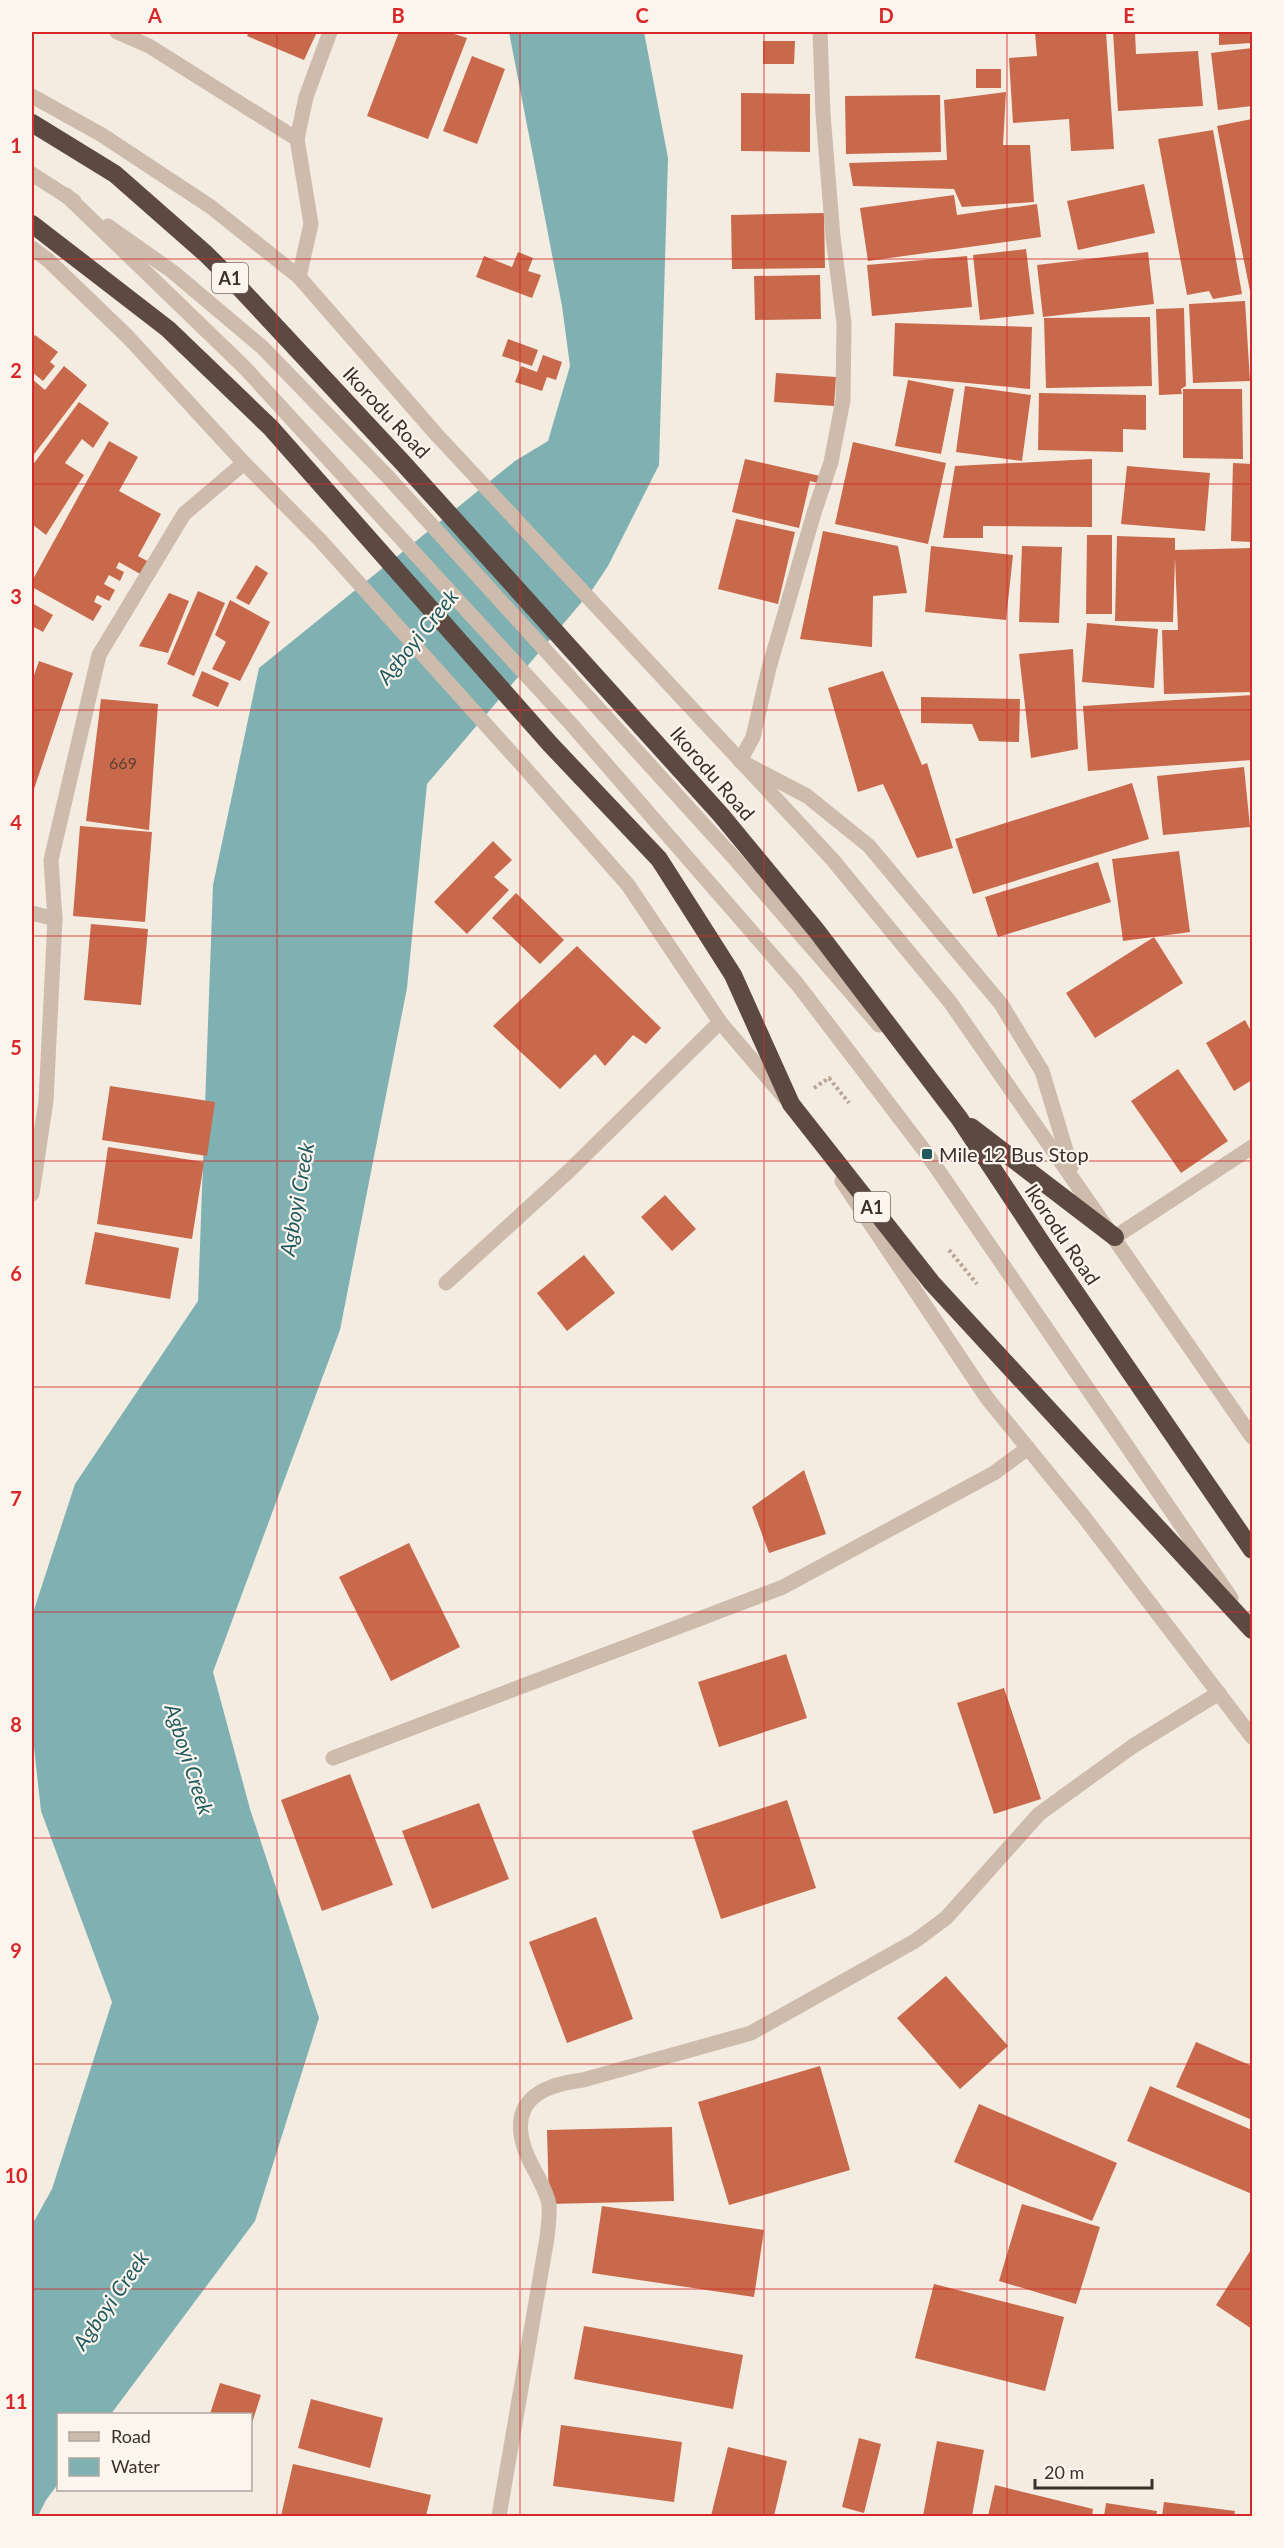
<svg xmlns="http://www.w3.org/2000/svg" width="1284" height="2548" font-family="Lato,sans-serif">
	<rect width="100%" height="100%" fill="#f4ebe1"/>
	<!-- water -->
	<path fill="#7fb0b2" d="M509 32H644L668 158 659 465 608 566 592 590 427 784 407 988 340 1330 213 1672 250 1809 319 2018 255 2221 111 2414H58V2484L46 2500 38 2516H32V2225L52 2189 112 2002 41 1811 32 1729V1616L75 1484 198 1301 213 885 259 668 515 461 548 441 570 366 562 306Z"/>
	<!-- building -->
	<g fill="#c8694b">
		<path d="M249 32H317L304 60 247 36Z"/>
		<path d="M399 32H448L467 38 428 139 367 116Z"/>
		<path d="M1035 32H1106L1114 149 1071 151 1069 119 1013 123 1009 58 1037 56Z"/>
		<path d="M1113 32H1135L1136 54 1198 51 1203 106 1118 111Z"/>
		<path d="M1219 32H1252V43L1219 45Z"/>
		<path d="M763 41H795L794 64H763Z"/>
		<path d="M1252 48V106L1218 110 1211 53Z"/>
		<path d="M472 56 505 69 477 144 443 131Z"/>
		<rect x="976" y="69" width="25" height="19"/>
		<path d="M1006 92 1003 145H1030L1034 202 962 207 954 189 853 186 849 163 947 160 944 100Z"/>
		<path d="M741 93 810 94V152L741 151Z"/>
		<path d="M940 95 941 152 846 154 845 96Z"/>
		<path d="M1252 119V296H1251L1217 126Z"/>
		<path d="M1213 130 1242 294 1213 299 1209 291 1187 295 1158 139Z"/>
		<path d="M1144 184 1155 233 1078 250 1067 201Z"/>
		<path d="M954 195 957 215 1037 204 1041 237 868 261 860 208Z"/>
		<path d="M824 213 825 268 732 269 731 215Z"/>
		<path d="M1026 249 1034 314 980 320 973 255Z"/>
		<path d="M518 252 533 258 528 271 541 275 532 298 476 277 484 256 512 267Z"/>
		<path d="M1148 252 1154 304 1043 317 1037 265Z"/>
		<path d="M967 256 972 307 872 316 867 265Z"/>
		<path d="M820 275 821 319 755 320 754 276Z"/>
		<path d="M1245 301 1250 381 1193 383 1189 304Z"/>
		<path d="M1184 308 1186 386 1181 389 1182 394 1159 395 1156 309Z"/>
		<path d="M1150 317 1152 386 1046 388 1044 318Z"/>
		<path d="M895 323 1032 327 1030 389 893 376Z"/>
		<path d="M35 335 58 352 50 362 55 366 43 381 32 372V340Z"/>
		<path d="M508 339 538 350 532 366 502 356Z"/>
		<path d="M543 355 562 362 556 380 547 377 542 391 515 382 521 366 537 372Z"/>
		<path d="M64 366 87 385 32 457V379L45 390Z"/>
		<path d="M776 373 836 377 834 406 774 402Z"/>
		<path d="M908 380 954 389 941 454 895 446Z"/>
		<path d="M965 386 1031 395 1022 461 956 452Z"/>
		<path d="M1183 389H1242L1243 459 1183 458Z"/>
		<path d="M1039 393 1146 395V430L1123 429V452L1038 450Z"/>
		<path d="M79 402 109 423 93 448 82 439 65 463 84 475 46 535 32 524V466Z"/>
		<path d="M109 441 138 457 119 491 161 514 138 556 149 562 142 575 119 562 116 568 124 572 120 581 109 575 104 584 115 590 109 601 97 595 94 602 102 606 93 621 32 587V581Z"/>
		<path d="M853 442 946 463 928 544 835 524Z"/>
		<path d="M745 459 820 476 818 483 810 481 799 528 732 512Z"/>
		<path d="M1092 459V527L983 526V538H943L955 466Z"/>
		<path d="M1233 463 1252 464V542L1231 541Z"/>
		<path d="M1127 466 1210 473 1205 531 1121 524Z"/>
		<path d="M736 519 795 532 778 604 718 589Z"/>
		<path d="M823 531 898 546 907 593 873 596 872 647 800 639Z"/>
		<path d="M1087 535H1112V614H1086Z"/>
		<path d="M1117 536 1175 538V550L1252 548V692L1164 694 1162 630H1178L1175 558 1173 622 1115 621Z"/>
		<path d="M931 546 1013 555 1006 620 925 612Z"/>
		<path d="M1022 546 1062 547 1059 623 1019 622Z"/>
		<path d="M256 565 268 573 249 605 236 598Z"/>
		<path d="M198 591 225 603 194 676 167 664Z"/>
		<path d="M169 593 189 601 168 653 139 646Z"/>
		<path d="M230 600 270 622 240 681 212 669 226 642 215 635Z"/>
		<path d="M32 603 53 615 43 632 32 626Z"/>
		<path d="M1087 623 1158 629 1154 688 1082 682Z"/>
		<path d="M1073 649 1078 749 1031 758 1019 654Z"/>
		<path d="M39 661 73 673 32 795V681Z"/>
		<path d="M202 671 229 683 218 707 192 696Z"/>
		<path d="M883 671 922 765 927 763 953 848 917 858 883 784 858 792 828 688Z"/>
		<path d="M1252 695V760L1088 771 1083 706Z"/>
		<path d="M921 697 1020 699 1019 742 979 741 972 724 921 723Z"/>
		<path d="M101 699 158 704 149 830 86 821Z"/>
		<path d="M1244 767 1250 827 1163 835 1157 776Z"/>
		<path d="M1132 783 1149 839 973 894 955 839Z"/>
		<path d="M80 826 152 832 145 922 73 916Z"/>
		<path d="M493 841 512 860 494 877 509 890 467 934 434 902Z"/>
		<path d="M1179 851 1190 932 1123 941 1112 859Z"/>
		<path d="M1098 862 1111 902 998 937 985 897Z"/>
		<path d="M516 893 564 940 540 964 492 918Z"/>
		<path d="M91 924 148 929 141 1005 84 1000Z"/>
		<path d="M1154 937 1183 983 1095 1038 1066 993Z"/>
		<path d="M577 946 661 1028 646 1044 633 1035 605 1066 595 1054 560 1089 493 1026Z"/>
		<path d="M1245 1020 1252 1033V1080L1234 1091 1206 1043Z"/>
		<path d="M1178 1069 1228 1141 1181 1173 1131 1101Z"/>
		<path d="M110 1086 215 1102 207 1156 102 1140Z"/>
		<path d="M108 1147 204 1162 192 1239 97 1224Z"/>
		<path d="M665 1195 696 1229 672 1251 641 1217Z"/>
		<path d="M95 1232 179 1248 170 1299 85 1284Z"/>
		<path d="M584 1255 615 1293 567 1331 537 1293Z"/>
		<path d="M804 1470 826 1534 769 1553 752 1507Z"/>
		<path d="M409 1543 460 1647 391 1681 339 1577Z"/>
		<path d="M786 1654 807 1718 719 1747 698 1682Z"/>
		<path d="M1004 1688 1041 1799 994 1814 957 1703Z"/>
		<path d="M350 1774 393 1885 322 1911 281 1800Z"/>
		<path d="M787 1800 816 1888 721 1919 692 1831Z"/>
		<path d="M479 1803 509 1879 432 1909 402 1831Z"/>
		<path d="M596 1917 633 2019 567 2043 529 1942Z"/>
		<path d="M946 1976 1008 2046 960 2089 897 2018Z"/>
		<path d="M1196 2042 1252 2066V2120L1176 2087Z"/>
		<path d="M820 2066 850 2170 729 2205 698 2102Z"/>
		<path d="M1150 2086 1252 2130V2194L1127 2141Z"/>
		<path d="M979 2104 1117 2163 1092 2221 954 2162Z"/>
		<path d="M672 2127 674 2201 549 2204 547 2130Z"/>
		<path d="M1022 2204 1100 2227 1076 2304 999 2281Z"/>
		<path d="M602 2206 764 2230 754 2297 592 2273Z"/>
		<path d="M1252 2248V2329L1216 2305Z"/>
		<path d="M934 2284 1064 2317 1045 2391 915 2358Z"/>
		<path d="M584 2326 743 2355 733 2409 574 2379Z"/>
		<path d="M220 2383 261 2395 251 2426 250 2414H210Z"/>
		<path d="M311 2399 383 2418 370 2468 298 2448Z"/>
		<path d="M561 2425 682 2442 674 2502 553 2486Z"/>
		<path d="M859 2438 881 2444 864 2513 842 2507Z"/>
		<path d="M937 2441 984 2450 972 2516H923Z"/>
		<path d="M728 2447 787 2461 774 2516H711Z"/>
		<path d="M293 2464 431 2495 426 2516H281Z"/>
		<path d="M995 2485 1093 2509 1092 2516H988Z"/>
		<path d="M1164 2502 1235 2511 1234 2516H1162Z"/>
		<path d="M1106 2503 1157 2511 1156 2516H1104Z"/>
	</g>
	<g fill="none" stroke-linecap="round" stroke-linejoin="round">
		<!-- path -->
		<g stroke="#b9a596" stroke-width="4" stroke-dasharray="3 3" stroke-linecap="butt">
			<path d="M814 1088 829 1078 849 1103"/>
			<path d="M949 1250 977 1284"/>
		</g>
		<!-- minor -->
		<g stroke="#cdbbac" stroke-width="15">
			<path d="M117 32 149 46 297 139"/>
			<path d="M820 32 823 114 833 237 844 323 843 400 831 462 814 513 769 668 753 737 740 761 807 796 869 846 1001 1004 1042 1071 1071 1167"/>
			<path d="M32 96 102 135 211 207 299 277 436 434 832 859 950 1002 1252 1437"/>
			<path d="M32 174 74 201"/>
			<path d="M66 195 245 368 572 725 798 985 927 1154 1231 1598"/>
			<path d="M108 226 173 272 262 347 388 477 735 859 879 1025"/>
			<path d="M32 248 48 260 128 337 244 463 320 540 524 767 628 885 720 1022 784 1097"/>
			<path d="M299 277 311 224 297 139 306 97 330 32"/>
			<path d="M32 913 55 919"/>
			<path d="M842 1181 987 1398 1084 1517 1252 1737"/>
			<path d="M32 1194 46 1101 55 919 51 860 99 655 184 514 244 463"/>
			<path d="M1115 1237 1252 1147"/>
			<path d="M446 1283 570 1170 720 1022"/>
			<path d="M333 1758 783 1587 994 1473 1028 1448"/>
			<path d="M499 2516 547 2238C548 2228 550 2216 549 2205 547 2189 531 2167 525 2150 508 2101 541 2085 583 2080L751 2033 915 1941 946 1918 1039 1814 1133 1746 1219 1693"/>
		</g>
		<!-- highway -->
		<g stroke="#5c4a42" stroke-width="18">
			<path d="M32 123 115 174 206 254 237 285 403 463 721 815 816 930 959 1118 1047 1251 1252 1550"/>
			<path d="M32 224 168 329 271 428 550 744 659 859 733 975 791 1104 932 1283 1252 1630"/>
			<path d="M971 1127 1115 1237"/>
		</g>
	</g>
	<!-- grid -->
	<path fill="none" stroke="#d62828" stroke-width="1.5" stroke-opacity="0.55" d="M277 32V2516M520 32V2516M764 32V2516M1007 32V2516M32 259H1252M32 484H1252M32 710H1252M32 936H1252M32 1161H1252M32 1387H1252M32 1612H1252M32 1838H1252M32 2064H1252M32 2289H1252"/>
	<!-- markers -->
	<rect fill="#1f5a5e" stroke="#fbf5ee" stroke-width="2" x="921" y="1148" width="12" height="12" rx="3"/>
	<g text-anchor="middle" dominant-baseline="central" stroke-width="4.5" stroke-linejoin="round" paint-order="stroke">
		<!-- number labels -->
		<g font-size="16" fill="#5e3e33">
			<text x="123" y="762">669</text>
		</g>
		<!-- shield labels -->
		<g fill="#fbf5ee" stroke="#756b66" stroke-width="1.5">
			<rect x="212" y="263" width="36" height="30" rx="4.5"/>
			<rect x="854" y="1192" width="36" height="30" rx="4.5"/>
		</g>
		<g font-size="18" font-weight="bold" fill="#3b302b">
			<text x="230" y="278">A1</text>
			<text x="872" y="1207">A1</text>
		</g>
		<!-- street labels -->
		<g font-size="20" fill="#3b302b" stroke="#fbf5ee">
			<text transform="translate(387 412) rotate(47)">Ikorodu Road</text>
			<text transform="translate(713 773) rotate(49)">Ikorodu Road</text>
			<text transform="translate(1063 1234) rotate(56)">Ikorodu Road</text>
		</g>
		<!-- poi labels -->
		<g font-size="20" fill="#3b302b" stroke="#fbf5ee" text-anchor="start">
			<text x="939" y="1154">Mile 12 Bus Stop</text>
		</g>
		<!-- water labels -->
		<g font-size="21" font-style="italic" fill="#1f5a5e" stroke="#fbf5ee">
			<text transform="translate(417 636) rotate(-51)">Agboyi Creek</text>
			<text transform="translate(296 1199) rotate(-80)">Agboyi Creek</text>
			<text transform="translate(190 1759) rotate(72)">Agboyi Creek</text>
			<text transform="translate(110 2300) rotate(-55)">Agboyi Creek</text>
		</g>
	</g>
	<!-- border -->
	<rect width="1284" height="2548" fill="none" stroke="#fbf5ee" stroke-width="66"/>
	<!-- legend -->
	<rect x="57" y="2413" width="195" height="78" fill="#fbf5ee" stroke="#aea6a0" stroke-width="1.5"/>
	<rect x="69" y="2432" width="30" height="9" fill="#cdbbac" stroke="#aea6a0" stroke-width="1.5"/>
	<text x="111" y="2443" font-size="18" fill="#3b302b">Road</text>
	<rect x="69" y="2458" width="30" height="18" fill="#7fb0b2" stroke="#aea6a0" stroke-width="1.5"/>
	<text x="111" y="2473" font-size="18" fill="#3b302b">Water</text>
	<!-- scale -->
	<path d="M1035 2479v9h117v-9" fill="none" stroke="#3b302b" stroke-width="3"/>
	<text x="1044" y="2479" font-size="18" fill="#3b302b" stroke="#fbf5ee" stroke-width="4.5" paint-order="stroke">20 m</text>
	<rect x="33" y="33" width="1218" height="2482" fill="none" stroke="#d62828" stroke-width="2"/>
	<g font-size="20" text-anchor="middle" font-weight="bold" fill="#d62828">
		<text x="155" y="23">A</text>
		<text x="398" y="23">B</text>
		<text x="642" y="23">C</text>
		<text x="886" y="23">D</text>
		<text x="1129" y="23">E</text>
		<text x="16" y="153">1</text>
		<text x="16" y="378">2</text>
		<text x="16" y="604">3</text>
		<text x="16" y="830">4</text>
		<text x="16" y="1055">5</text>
		<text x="16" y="1281">6</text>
		<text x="16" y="1506">7</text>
		<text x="16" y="1732">8</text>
		<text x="16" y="1958">9</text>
		<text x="16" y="2183">10</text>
		<text x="16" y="2409">11</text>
	</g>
</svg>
